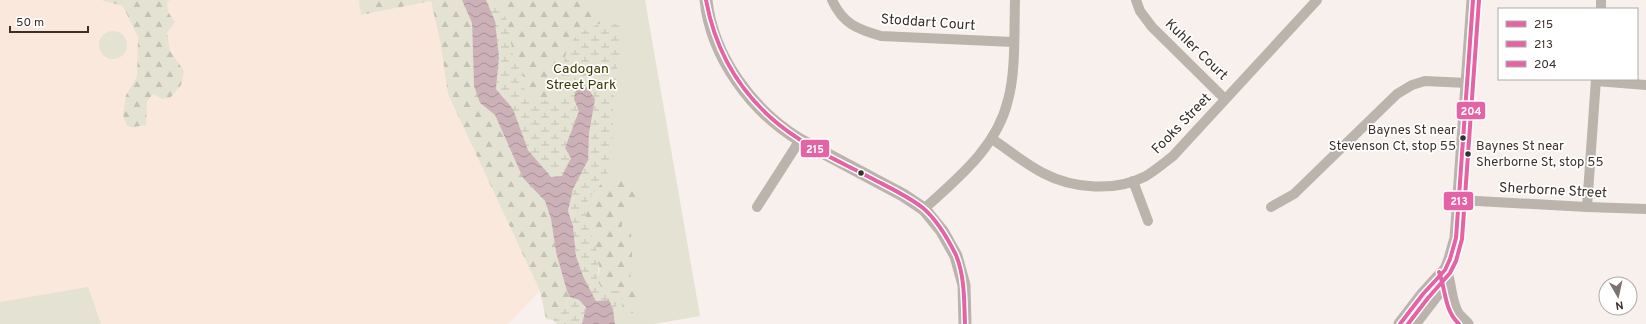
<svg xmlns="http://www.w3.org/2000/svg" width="1646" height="324" font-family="Overpass,sans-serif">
	<defs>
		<pattern id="forest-firs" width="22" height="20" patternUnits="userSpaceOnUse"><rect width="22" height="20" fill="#e4e2d2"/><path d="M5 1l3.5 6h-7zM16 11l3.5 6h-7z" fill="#c4c2b4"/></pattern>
		<pattern id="wetland-marsh" width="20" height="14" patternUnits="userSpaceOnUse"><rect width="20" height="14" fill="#e4e2d2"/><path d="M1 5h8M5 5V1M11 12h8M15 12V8" fill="none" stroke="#c4c2b4"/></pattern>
		<pattern id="water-waves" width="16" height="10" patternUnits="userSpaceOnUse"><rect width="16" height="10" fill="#ccb2b8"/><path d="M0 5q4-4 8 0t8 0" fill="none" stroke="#a79196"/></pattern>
	</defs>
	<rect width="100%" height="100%" fill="#f7f0ec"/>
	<!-- built -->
	<path fill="#fbe8dd" d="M0 0H359L361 15 431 1 440 40 448 94 540 291 508 324H0Z"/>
	<!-- green -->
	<g fill="#e4e2d2">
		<path d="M486 0H645L700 316 654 324H615L613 309 573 188 528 150 513 109Z"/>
		<circle cx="113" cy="45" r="14"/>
		<path d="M88 287 101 324H0V302Z"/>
	</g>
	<!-- forest -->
	<g fill="url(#forest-firs)">
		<path d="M101 0H170L167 2 168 12 175 22 167 33 170 51 184 71 181 85 170 98 162 99 153 94 147 101 146 125 133 127 127 126 123 115 126 95 137 77 138 37 123 6Z"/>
		<path d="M359 0H462L472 23 474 86 480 103 495 115 523 178 545 201 551 219 556 252 570 297 565 307 553 320 546 319 540 291 448 94 440 40 431 1 361 15Z"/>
		<path d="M499 0H587L604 22 579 32 567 48 562 77 564 88 562 98 541 101 525 97 523 74 513 55 507 20 498 4Z"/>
		<path d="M616 177 626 178 635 196 632 209 622 214V230L631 232 632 255 630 281 637 298 633 313 623 312 621 291H603L597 280 600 269 584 210 589 198 605 179Z"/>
	</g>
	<!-- wetland -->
	<g fill="url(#wetland-marsh)">
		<path d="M486 0H499L498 4 507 20 513 55 523 74 525 97 541 101 562 98C564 88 561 84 562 76 564 57 568 37 587 29 603 22 602 22 620 25V47L614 94 611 165 605 179 589 198 584 210C590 232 603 257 597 280L603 291H621L622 300 613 309 609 300 596 301 583 276 576 256 573 226 568 211 573 189 588 160 589 133 595 99H574L579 111 565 148 571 157 562 176 551 177 528 150 513 109 496 89 499 58Z"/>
		<path d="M570 297 579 300 586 307 582 324H556L553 320 565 307Z"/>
	</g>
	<!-- water -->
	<path fill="url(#water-waves)" d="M462 0H486L495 21 499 58 496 89 513 109 528 150 551 177 562 176 571 158 565 148 579 111 574 99 576 90 587 87 595 99 589 133 588 160 573 189 568 211 573 226 576 256 583 276 596 301 609 300 613 309 615 324H582L586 307 579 300 570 297 567 291 556 252 551 219 545 201 523 178 495 115 480 103 474 86 472 23Z"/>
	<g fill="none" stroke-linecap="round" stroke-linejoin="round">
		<!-- minor -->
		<g stroke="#bbb4ac" stroke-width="10">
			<path d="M832 0C843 24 857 29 881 36L1013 42"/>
			<path d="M1136 0 1140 11 1152 27 1225 99"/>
			<path d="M1601 9V0"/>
			<path d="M1596 81 1646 85"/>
			<path d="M992 139C1009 150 1025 164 1043 173 1073 189 1116 192 1146 176 1156 170 1164 163 1173 156L1317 0"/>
			<path d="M1133 181 1148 221"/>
			<path d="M1459 200 1587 207 1646 209"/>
			<path d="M757 207 800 140"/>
			<path d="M1271 207 1294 194 1397 94 1412 85 1425 81 1467 83"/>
			<path d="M1587 207 1596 79"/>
			<path d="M924 209C958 178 997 147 1008 100 1016 72 1014 30 1015 0"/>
		</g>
		<!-- tertiary -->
		<g stroke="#bbb4ac" stroke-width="13">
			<path d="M706 0C712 57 752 111 800 140L903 195 924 209 942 231 956 256 964 285 965 324"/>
			<path d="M1445 270C1451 284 1449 302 1458 315 1461 318 1464 321 1467 324"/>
			<path d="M1400 324 1423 294 1441 274"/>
			<path d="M1414 324 1437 294 1450 259 1456 238 1473 0"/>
		</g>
		<!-- bus-1 casing -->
		<g stroke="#fff" stroke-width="7">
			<path id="bus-1" d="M706 0C717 60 748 106 799 139 821 154 847 165 871 178 888 187 908 196 923 208 936 219 949 241 956 255 965 277 964 301 965 324"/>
		</g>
		<!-- bus-2 casing -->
		<g stroke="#fff" stroke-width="7">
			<path id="bus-2" d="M1400 324 1423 294 1445 270 1450 259 1456 238 1473 0"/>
		</g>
		<!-- bus-3 casing -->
		<g stroke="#fff" stroke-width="7">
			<g id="bus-3">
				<path d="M1439 272C1446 290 1444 310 1459 324"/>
				<path d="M1408 324 1428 298 1450 273 1456 261 1462 239 1479 0"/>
			</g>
		</g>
		<!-- bus-1 -->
		<use href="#bus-1" stroke="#e463a4" stroke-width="4"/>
		<!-- bus-2 -->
		<use href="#bus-2" stroke="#e463a4" stroke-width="4"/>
		<!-- bus-3 -->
		<use href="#bus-3" stroke="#e463a4" stroke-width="4"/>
	</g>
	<!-- markers -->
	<g fill="#39302b" stroke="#fff" stroke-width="1.5">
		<circle cx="1463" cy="138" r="3.5"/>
		<circle cx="1468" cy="154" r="3.5"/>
		<circle cx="861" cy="173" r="3.5"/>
	</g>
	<g text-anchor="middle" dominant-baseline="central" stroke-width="3.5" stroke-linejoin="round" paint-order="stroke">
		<!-- bus labels -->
		<g font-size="13" fill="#39302b" stroke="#fff" text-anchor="end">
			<text x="1456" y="131">Baynes St near<tspan x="1456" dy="16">Stevenson Ct, stop 55</tspan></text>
			<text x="1476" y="147" text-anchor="start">Baynes St near<tspan x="1476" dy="16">Sherborne St, stop 55</tspan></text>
		</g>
		<!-- street labels -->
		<g font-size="14" fill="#39302b" stroke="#fff">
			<text transform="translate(928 23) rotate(4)">Stoddart Court</text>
			<text transform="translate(1196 50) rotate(44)">Kuhler Court</text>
			<text transform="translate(1182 124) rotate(-46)">Fooks Street</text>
			<text transform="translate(1553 191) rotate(3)">Sherborne Street</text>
		</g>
		<!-- park labels -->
		<g font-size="14" fill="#383801" stroke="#fff">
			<text x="581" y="69">Cadogan<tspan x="581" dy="16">Street Park</tspan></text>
		</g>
	</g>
	<g stroke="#fff" stroke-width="1.5">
		<rect x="1456" y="101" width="30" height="19" rx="4" fill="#e463a4"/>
		<rect x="800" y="139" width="30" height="19" rx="4" fill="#e463a4"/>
		<rect x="1443" y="191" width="31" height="20" rx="4" fill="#e463a4"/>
	</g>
	<g font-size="11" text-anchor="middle" font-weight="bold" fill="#fff">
		<text x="1471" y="115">204</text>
		<text x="815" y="153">215</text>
		<text x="1459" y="205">213</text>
	</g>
	<!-- legend -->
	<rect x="1498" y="8" width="140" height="72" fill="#ffffff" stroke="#b0acaa"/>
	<rect x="1506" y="21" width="20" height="6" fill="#e463a4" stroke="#b0acaa"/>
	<text x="1534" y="28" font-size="12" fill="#39302b">215</text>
	<rect x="1506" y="41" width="20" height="6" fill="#e463a4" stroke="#b0acaa"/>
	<text x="1534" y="48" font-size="12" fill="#39302b">213</text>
	<rect x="1506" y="61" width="20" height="6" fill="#e463a4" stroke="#b0acaa"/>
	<text x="1534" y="68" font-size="12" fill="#39302b">204</text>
	<!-- north arrow -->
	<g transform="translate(1618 296) rotate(171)"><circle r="19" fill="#ffffff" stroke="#b0acaa"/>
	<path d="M0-3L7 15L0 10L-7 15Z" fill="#7c736f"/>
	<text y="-6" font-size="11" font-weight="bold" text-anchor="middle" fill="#39302b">N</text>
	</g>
	<!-- scale -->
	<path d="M10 26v6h78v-6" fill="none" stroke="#39302b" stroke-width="2"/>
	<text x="16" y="26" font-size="12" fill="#39302b" stroke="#ffffff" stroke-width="3" paint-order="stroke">50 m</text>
</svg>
